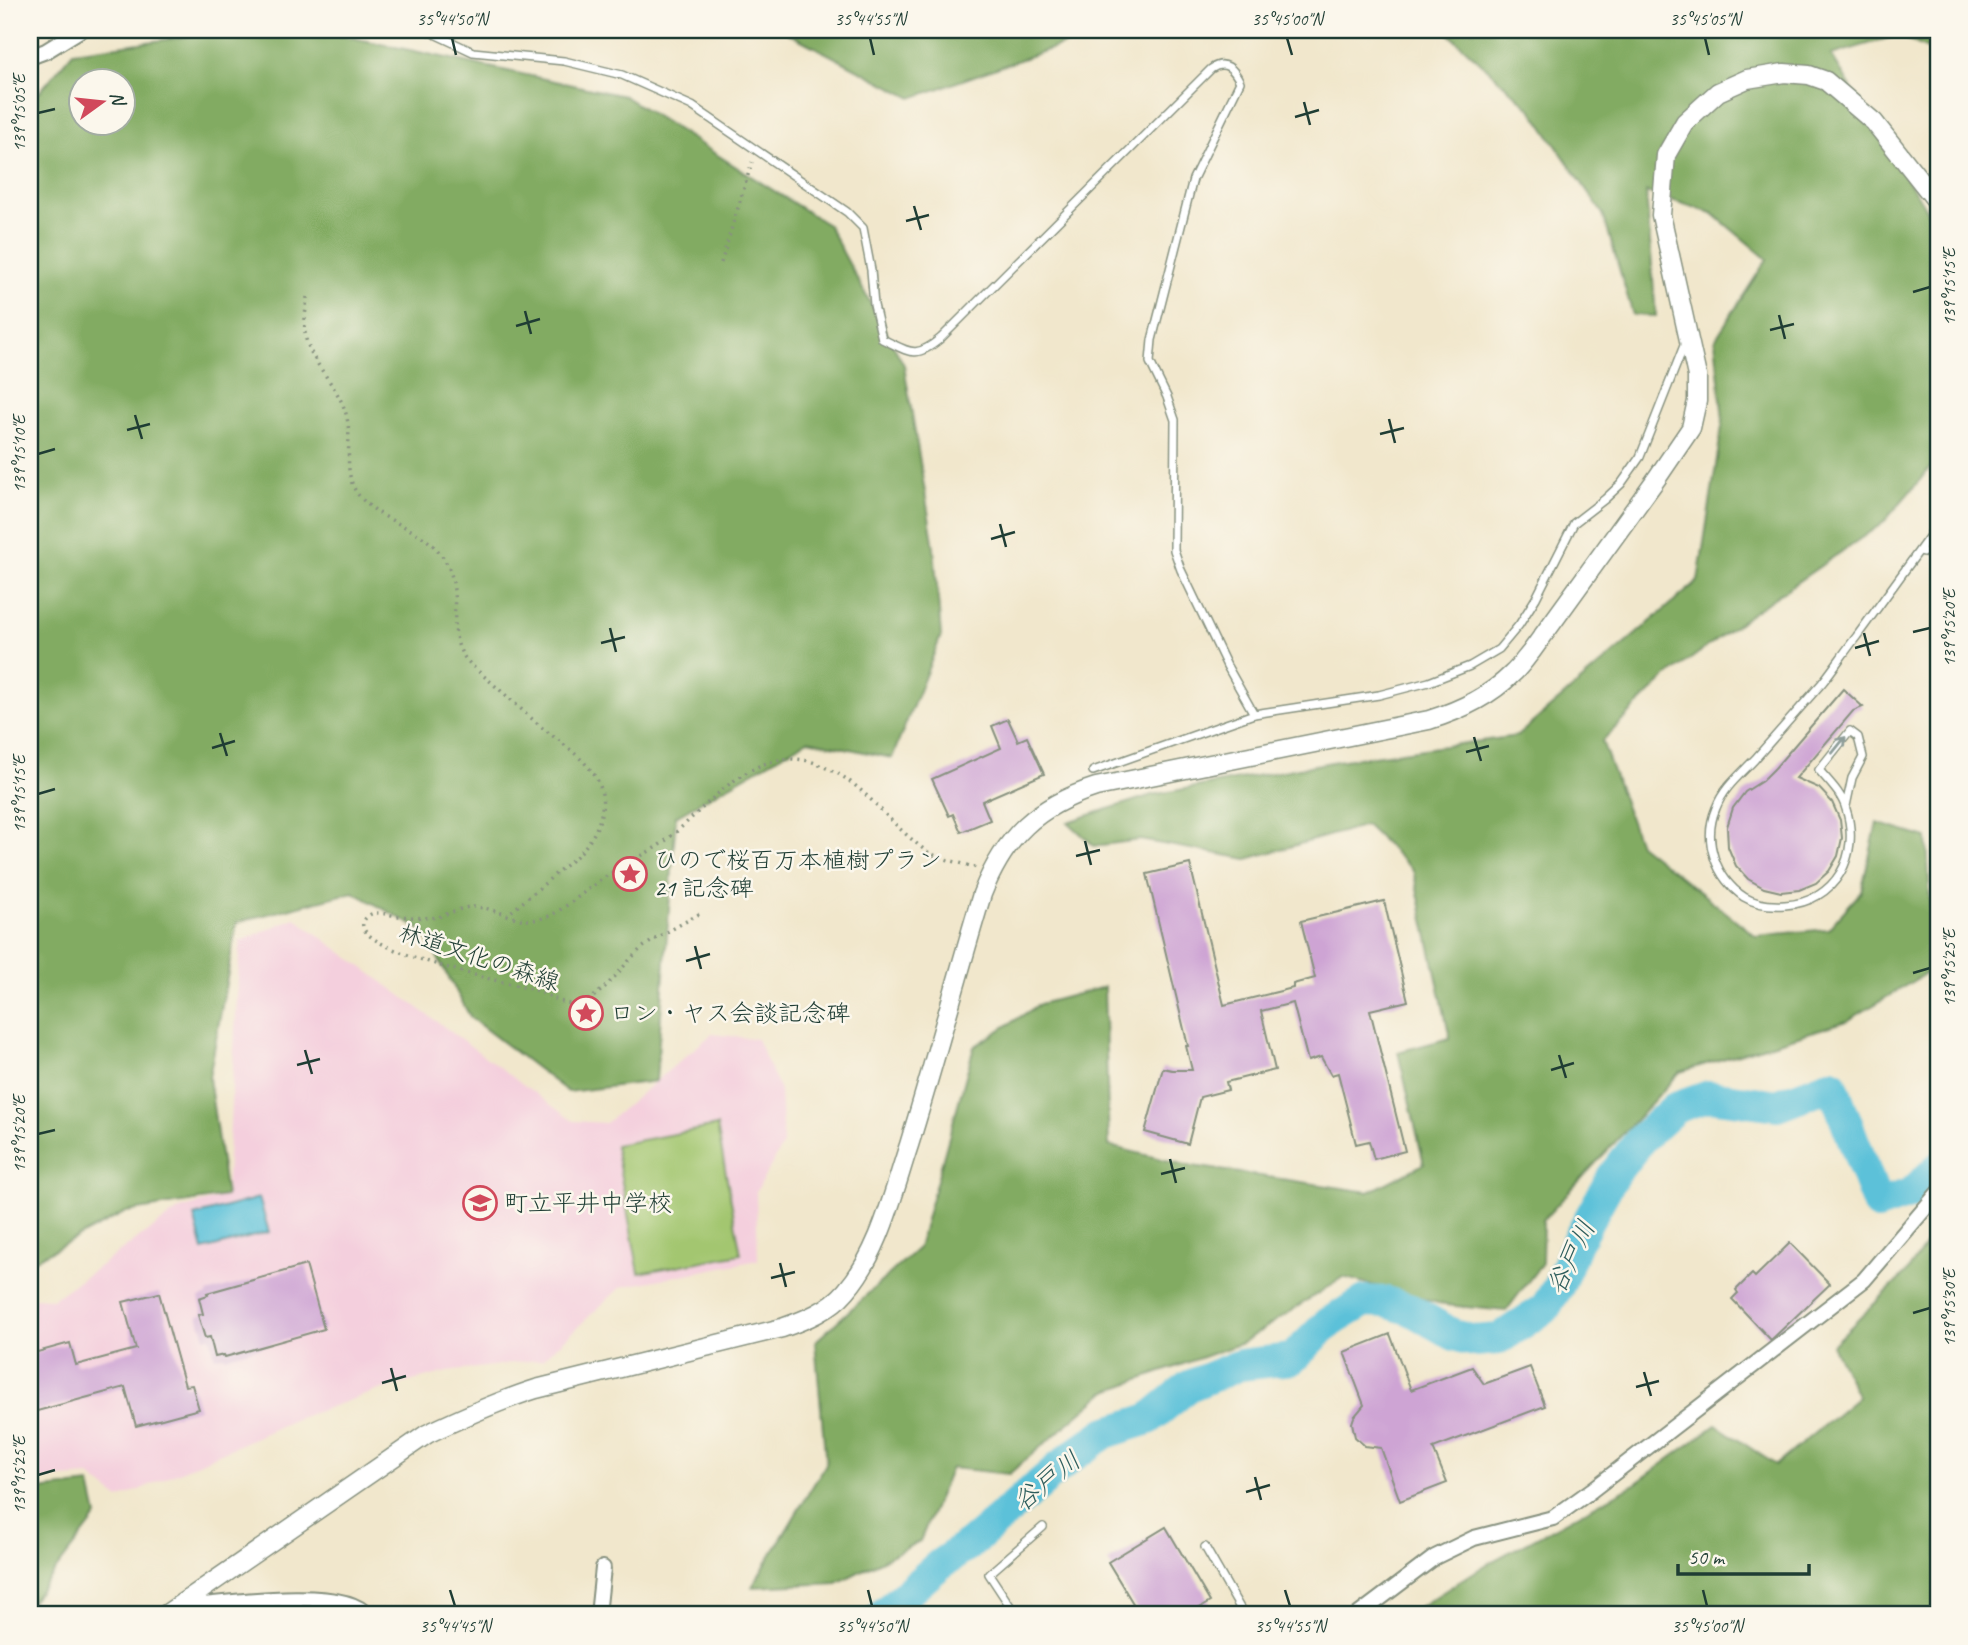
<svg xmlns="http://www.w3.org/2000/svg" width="1968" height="1645" font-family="Caveat,'Klee One',sans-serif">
	<rect width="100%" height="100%" fill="#fbf7ec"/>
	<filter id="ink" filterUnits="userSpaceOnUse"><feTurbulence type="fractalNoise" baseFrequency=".0143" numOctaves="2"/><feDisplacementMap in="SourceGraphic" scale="14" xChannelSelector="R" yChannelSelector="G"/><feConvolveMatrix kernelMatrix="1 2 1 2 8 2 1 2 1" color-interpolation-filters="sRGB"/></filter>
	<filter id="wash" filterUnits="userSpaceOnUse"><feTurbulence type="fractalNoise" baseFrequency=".00686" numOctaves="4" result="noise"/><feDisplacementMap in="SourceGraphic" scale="28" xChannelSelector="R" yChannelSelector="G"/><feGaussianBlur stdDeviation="1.57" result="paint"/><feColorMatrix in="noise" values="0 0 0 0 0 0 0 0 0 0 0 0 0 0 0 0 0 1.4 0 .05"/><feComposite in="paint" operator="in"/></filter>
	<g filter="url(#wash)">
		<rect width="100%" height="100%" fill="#f1e7cc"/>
		<!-- built -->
		<path fill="#f4cfdd" d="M295 918 573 1121 606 1123 712 1034 757 1039 780 1090 783 1144 756 1192 758 1260 621 1287 543 1359 447 1372 382 1389 296 1419 119 1499 90 1476 30 1480V1298L53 1299 180 1209 226 1196 240 941Z"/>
		<!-- green -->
		<path fill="#a3c66f" stroke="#618252" stroke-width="2" d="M717 1126 741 1254 639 1273 615 1145Z"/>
		<!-- forest -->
		<g fill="#82ab62" stroke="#50744b" stroke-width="2" fill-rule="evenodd">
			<path d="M237 30H316L624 96 828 225 904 365 934 547 941 636 892 758 808 740 676 816 656 1081 568 1092 471 1018 423 931 353 892 237 922 209 1078 226 1196 126 1212 30 1262V103L73 52ZM80 80H122V122H80Z"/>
			<path d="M782 30H1090L1070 42 912 98Z"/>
			<path d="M1445 30H1938V54L1898 35 1831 55 1938 229V459L1883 523 1755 611 1665 678 1602 741 1639 844 1756 936 1828 929 1861 892 1877 823 1927 838 1933 969 1847 1021 1680 1072 1543 1220 1542 1263 1506 1311 1445 1305 1343 1277 1242 1343 1105 1392 1009 1474 951 1468 920 1541 837 1583 752 1587 826 1464 815 1342 918 1248 974 1047 1040 1004 1104 987 1109 1146 1186 1165 1369 1192 1424 1164 1398 1052 1450 1038 1413 870 1366 825 1247 859 1140 840 1094 846 1068 822 1152 795 1337 761 1517 736 1698 581 1723 420 1715 340 1767 259 1712 213 1646 192 1656 316 1633 315 1603 214 1531 109Z"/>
			<path d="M1938 1227V1615H1407L1487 1564 1635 1484 1716 1425 1776 1465 1858 1397 1832 1345 1908 1271Z"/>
			<path d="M90 1484 97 1516 30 1603V1491Z"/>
		</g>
		<!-- water -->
		<path fill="#5bc1d9" stroke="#3d7f86" stroke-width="2" d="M259 1198 269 1232 203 1250 194 1216Z"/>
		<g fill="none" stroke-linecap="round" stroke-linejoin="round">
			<!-- river -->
			<path stroke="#5bc1d9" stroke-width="32" d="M882 1615 939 1565 971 1543 1070 1458 1105 1433 1149 1419 1189 1386 1240 1365 1292 1359 1327 1324 1365 1301 1386 1302 1411 1310 1454 1335 1474 1341 1499 1339 1545 1308 1559 1285 1576 1243 1614 1174 1642 1138 1675 1108 1709 1096 1777 1105 1832 1084 1878 1205 1912 1193 1938 1168"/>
		</g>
		<g id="blocks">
			<!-- building -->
			<g fill="#cea4d4">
				<path d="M1843 689 1863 707 1853 711 1796 778 1819 788 1832 802 1840 820 1842 838 1838 856 1829 871 1816 883 1799 890 1781 892 1764 888 1748 879 1736 866 1728 847 1727 827 1733 808 1745 792 1762 781 1775 768Z"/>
				<path d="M1008 719 1018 741 1027 737 1044 774 982 801 990 820 961 832 953 814 949 816 932 779 1001 748 992 726Z"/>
				<path d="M1190 864 1224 1005 1293 988V984L1315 978 1301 921 1384 901 1408 1001 1370 1010 1405 1151 1374 1159 1369 1141 1356 1144 1338 1073 1331 1075 1321 1057 1308 1061 1293 1003 1261 1011 1275 1070 1226 1082 1228 1090 1200 1097 1188 1144 1145 1132 1163 1068 1172 1070H1192L1186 1046H1188L1147 874Z"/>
				<path d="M1790 1243 1830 1284 1771 1340 1732 1299 1738 1293 1736 1290 1752 1274 1755 1277Z"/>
				<path d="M306 1265 324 1329 225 1357 224 1355 215 1357 210 1337 205 1338 198 1315 203 1314 199 1298 208 1295 207 1293Z"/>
				<path d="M159 1293 185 1386 192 1385 199 1409 136 1426 125 1387 30 1413V1354L70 1343 76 1365 136 1349 123 1302Z"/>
				<path d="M1390 1334 1411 1390 1472 1367 1484 1384 1530 1367 1545 1406 1433 1448 1447 1483 1400 1501 1381 1448 1365 1446 1355 1437 1352 1423 1354 1417 1364 1405 1344 1352Z"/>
				<path d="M1166 1527 1210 1602 1187 1615H1140L1108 1562Z"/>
			</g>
		</g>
	</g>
	<g filter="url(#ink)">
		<use href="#blocks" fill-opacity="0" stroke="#889280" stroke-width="2"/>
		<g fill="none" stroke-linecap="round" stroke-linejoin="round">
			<!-- service casing -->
			<g stroke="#889280" stroke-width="10">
				<g id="service">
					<path d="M426 30 473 52 564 61 622 75 692 106 847 212 863 228 871 270 874 305 882 339C910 352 915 360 941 338L1211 69C1225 59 1234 69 1240 82L1193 179 1152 340 1150 362 1167 397 1175 420 1174 550 1181 570 1227 666 1254 714"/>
					<path d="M1920 551 1938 555"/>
					<path d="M1093 771 1254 714 1379 695 1429 682 1470 666 1499 649 1519 625 1536 598 1574 523 1605 499 1621 484 1640 457 1685 343"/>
					<path d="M1846 806 1852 778 1863 757 1858 737 1850 731 1819 770C1829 782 1842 794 1846 809 1861 855 1836 902 1785 905 1771 906 1757 905 1744 897 1716 878 1702 841 1716 808 1724 787 1740 775 1755 759 1777 734 1800 708 1822 683 1834 668 1845 651 1857 636 1881 603 1905 570 1929 537L1938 519"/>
					<path d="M1205 1547 1244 1615"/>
					<path d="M1016 1615 989 1574 1043 1527"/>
				</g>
			</g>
			<!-- minor casing -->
			<g stroke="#889280" stroke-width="18">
				<g id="minor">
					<path d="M30 57 46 51 80 30"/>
					<path d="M176 1608C211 1605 347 1584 366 1615"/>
					<path d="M598 1615 603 1568"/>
					<path d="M1358 1615 1435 1557 1474 1538 1553 1518 1592 1490 1864 1280 1938 1193"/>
				</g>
			</g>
			<!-- tertiary casing -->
			<g stroke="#889280" stroke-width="21">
				<path id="tertiary" d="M165 1615 427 1434C463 1417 498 1401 536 1389L782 1328C805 1320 830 1310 846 1291 880 1252 893 1193 909 1145 935 1061 957 977 982 894 1005 836 1037 806 1096 787L1429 720C1458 711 1490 696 1512 674 1519 668 1525 659 1531 652L1657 478 1691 428 1697 401V376L1661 215 1666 155 1685 122 1718 92 1747 79 1784 73 1809 75 1826 81 1874 122 1938 203"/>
			</g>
			<!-- path -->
			<g stroke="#889280" stroke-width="3.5" stroke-dasharray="2 5" stroke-linecap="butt">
				<path d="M721 263 752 162"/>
				<path d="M307 297C306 310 303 326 306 339 314 368 341 388 347 418 353 445 340 477 362 499 390 528 429 527 448 566 462 596 446 633 465 658 472 667 483 675 492 683 508 697 523 711 539 725 560 743 598 765 602 794 605 813 596 834 584 848 578 856 568 863 561 869 543 885 526 900 508 914"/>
				<path d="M699 914C680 925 660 935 642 948 623 963 601 1001 576 1004 561 1005 548 994 535 990 520 985 329 947 368 916 376 909 390 916 400 916 412 917 427 919 438 917 449 914 460 908 470 907 504 906 520 932 555 913 575 901 593 884 613 872 630 861 649 853 665 841 707 809 748 747 809 761 814 762 819 765 824 767 861 782 879 811 908 836 915 842 922 849 930 853 944 860 962 863 977 868"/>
			</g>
			<!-- service -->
			<use href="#service" stroke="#fff" stroke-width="7"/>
			<!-- minor -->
			<use href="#minor" stroke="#fff" stroke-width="14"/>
			<!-- tertiary -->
			<use href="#tertiary" stroke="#fff" stroke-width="18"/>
		</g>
		<!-- one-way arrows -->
		<defs><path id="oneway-shaft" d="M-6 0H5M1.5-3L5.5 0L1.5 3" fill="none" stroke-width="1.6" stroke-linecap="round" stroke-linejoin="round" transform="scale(1.75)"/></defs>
		<use stroke="#8f9e9a" href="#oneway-shaft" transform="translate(1839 745) rotate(-51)"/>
	</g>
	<!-- ticks -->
	<path fill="none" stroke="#1f3d34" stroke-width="2.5" d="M452 38 456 55M870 38 874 55M1287 38 1292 55M1705 38 1709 55M1304 102 1310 125M38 113 55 109M1295 117 1319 110M914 206 921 230M906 221 929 215M1913 292 1930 287M525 311 531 334M1779 315 1785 339M516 326 540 319M1770 330 1794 324M135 415 142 439M1389 419 1395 443M127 430 150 424M1380 434 1404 428M38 454 55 449M1000 524 1006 547M991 539 1015 532M610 628 616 652M1913 632 1930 628M1864 633 1870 656M601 643 625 637M1855 648 1879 641M220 733 227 756M1474 737 1481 761M212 748 235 741M1466 752 1489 746M38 794 55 789M1085 841 1091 865M1076 856 1100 850M695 946 701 969M686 961 710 954M1913 973 1930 968M305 1050 312 1074M1559 1055 1566 1078M297 1065 320 1059M1551 1070 1574 1063M38 1134 55 1130M1170 1159 1176 1183M1161 1174 1185 1168M780 1263 786 1287M771 1278 795 1272M1913 1313 1930 1308M391 1368 397 1391M1644 1372 1651 1396M382 1383 406 1376M1636 1387 1659 1381M38 1475 55 1470M1255 1477 1261 1500M1246 1492 1270 1485M450 1590 455 1606M868 1590 872 1606M1285 1590 1290 1606M1703 1590 1707 1606"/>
	<!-- icons -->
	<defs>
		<g id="sight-ring" transform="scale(1.75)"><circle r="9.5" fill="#fbf7ec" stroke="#d1495b" stroke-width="1.5"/><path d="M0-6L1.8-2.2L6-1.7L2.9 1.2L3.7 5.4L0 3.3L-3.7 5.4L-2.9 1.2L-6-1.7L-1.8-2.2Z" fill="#d1495b"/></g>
		<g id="school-ring" transform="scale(1.75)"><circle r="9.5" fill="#fbf7ec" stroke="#d1495b" stroke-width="1.5"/><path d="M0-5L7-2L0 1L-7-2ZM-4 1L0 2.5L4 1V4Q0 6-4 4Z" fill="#d1495b"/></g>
	</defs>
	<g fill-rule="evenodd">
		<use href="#sight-ring" x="630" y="874"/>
		<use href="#sight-ring" x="586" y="1013"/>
		<use href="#school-ring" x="480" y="1203"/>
	</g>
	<g text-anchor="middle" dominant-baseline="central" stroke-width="5" stroke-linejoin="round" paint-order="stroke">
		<!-- poi labels -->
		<g font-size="24" fill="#1f3d34" stroke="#fbf7ec" text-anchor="start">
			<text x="654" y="860">ひので桜百万本植樹プラン<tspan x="654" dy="28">21 記念碑</tspan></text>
			<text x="610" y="1013">ロン・ヤス会談記念碑</text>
			<text x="504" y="1203">町立平井中学校</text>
		</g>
		<!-- street labels -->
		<g font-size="24" fill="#1f3d34" stroke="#fbf7ec">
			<text transform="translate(479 957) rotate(18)">林道文化の森線</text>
		</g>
		<!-- water labels -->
		<g font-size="26" font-style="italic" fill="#2e5e5d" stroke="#fbf7ec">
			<text transform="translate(1571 1257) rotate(-64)">谷戸川</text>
			<text transform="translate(1047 1481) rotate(-39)">谷戸川</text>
		</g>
	</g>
	<!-- margin -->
	<rect width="1968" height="1645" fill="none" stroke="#fbf7ec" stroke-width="77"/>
	<!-- north arrow -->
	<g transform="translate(102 102) rotate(75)"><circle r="33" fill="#fbf7ec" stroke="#a3ada2" stroke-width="2"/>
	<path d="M0-5L12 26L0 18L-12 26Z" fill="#d1495b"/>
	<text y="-10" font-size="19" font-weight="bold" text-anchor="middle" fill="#1f3d34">N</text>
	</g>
	<!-- scale -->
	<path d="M1678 1564v10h131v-10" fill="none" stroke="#1f3d34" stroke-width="3.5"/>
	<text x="1688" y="1564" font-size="21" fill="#1f3d34" stroke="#fbf7ec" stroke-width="5" paint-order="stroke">50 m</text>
	<rect x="38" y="38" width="1892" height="1568" fill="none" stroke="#1f3d34" stroke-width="2.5"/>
	<g font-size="18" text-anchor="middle" fill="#1f3d34">
		<text x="452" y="25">35°44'50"N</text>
		<text x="870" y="25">35°44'55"N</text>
		<text x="1287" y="25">35°45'00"N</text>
		<text x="1705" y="25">35°45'05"N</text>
		<text transform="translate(19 113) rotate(-90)" y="6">139°15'05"E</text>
		<text transform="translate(1949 287) rotate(-90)" y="6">139°15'15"E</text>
		<text transform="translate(19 454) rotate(-90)" y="6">139°15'10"E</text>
		<text transform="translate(1949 628) rotate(-90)" y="6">139°15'20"E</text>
		<text transform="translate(19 794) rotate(-90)" y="6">139°15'15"E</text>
		<text transform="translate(1949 968) rotate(-90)" y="6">139°15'25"E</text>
		<text transform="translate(19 1134) rotate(-90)" y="6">139°15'20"E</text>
		<text transform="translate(1949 1308) rotate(-90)" y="6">139°15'30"E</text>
		<text transform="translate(19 1475) rotate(-90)" y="6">139°15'25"E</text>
		<text x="455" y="1632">35°44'45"N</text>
		<text x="872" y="1632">35°44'50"N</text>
		<text x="1290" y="1632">35°44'55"N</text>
		<text x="1707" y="1632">35°45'00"N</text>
	</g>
</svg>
